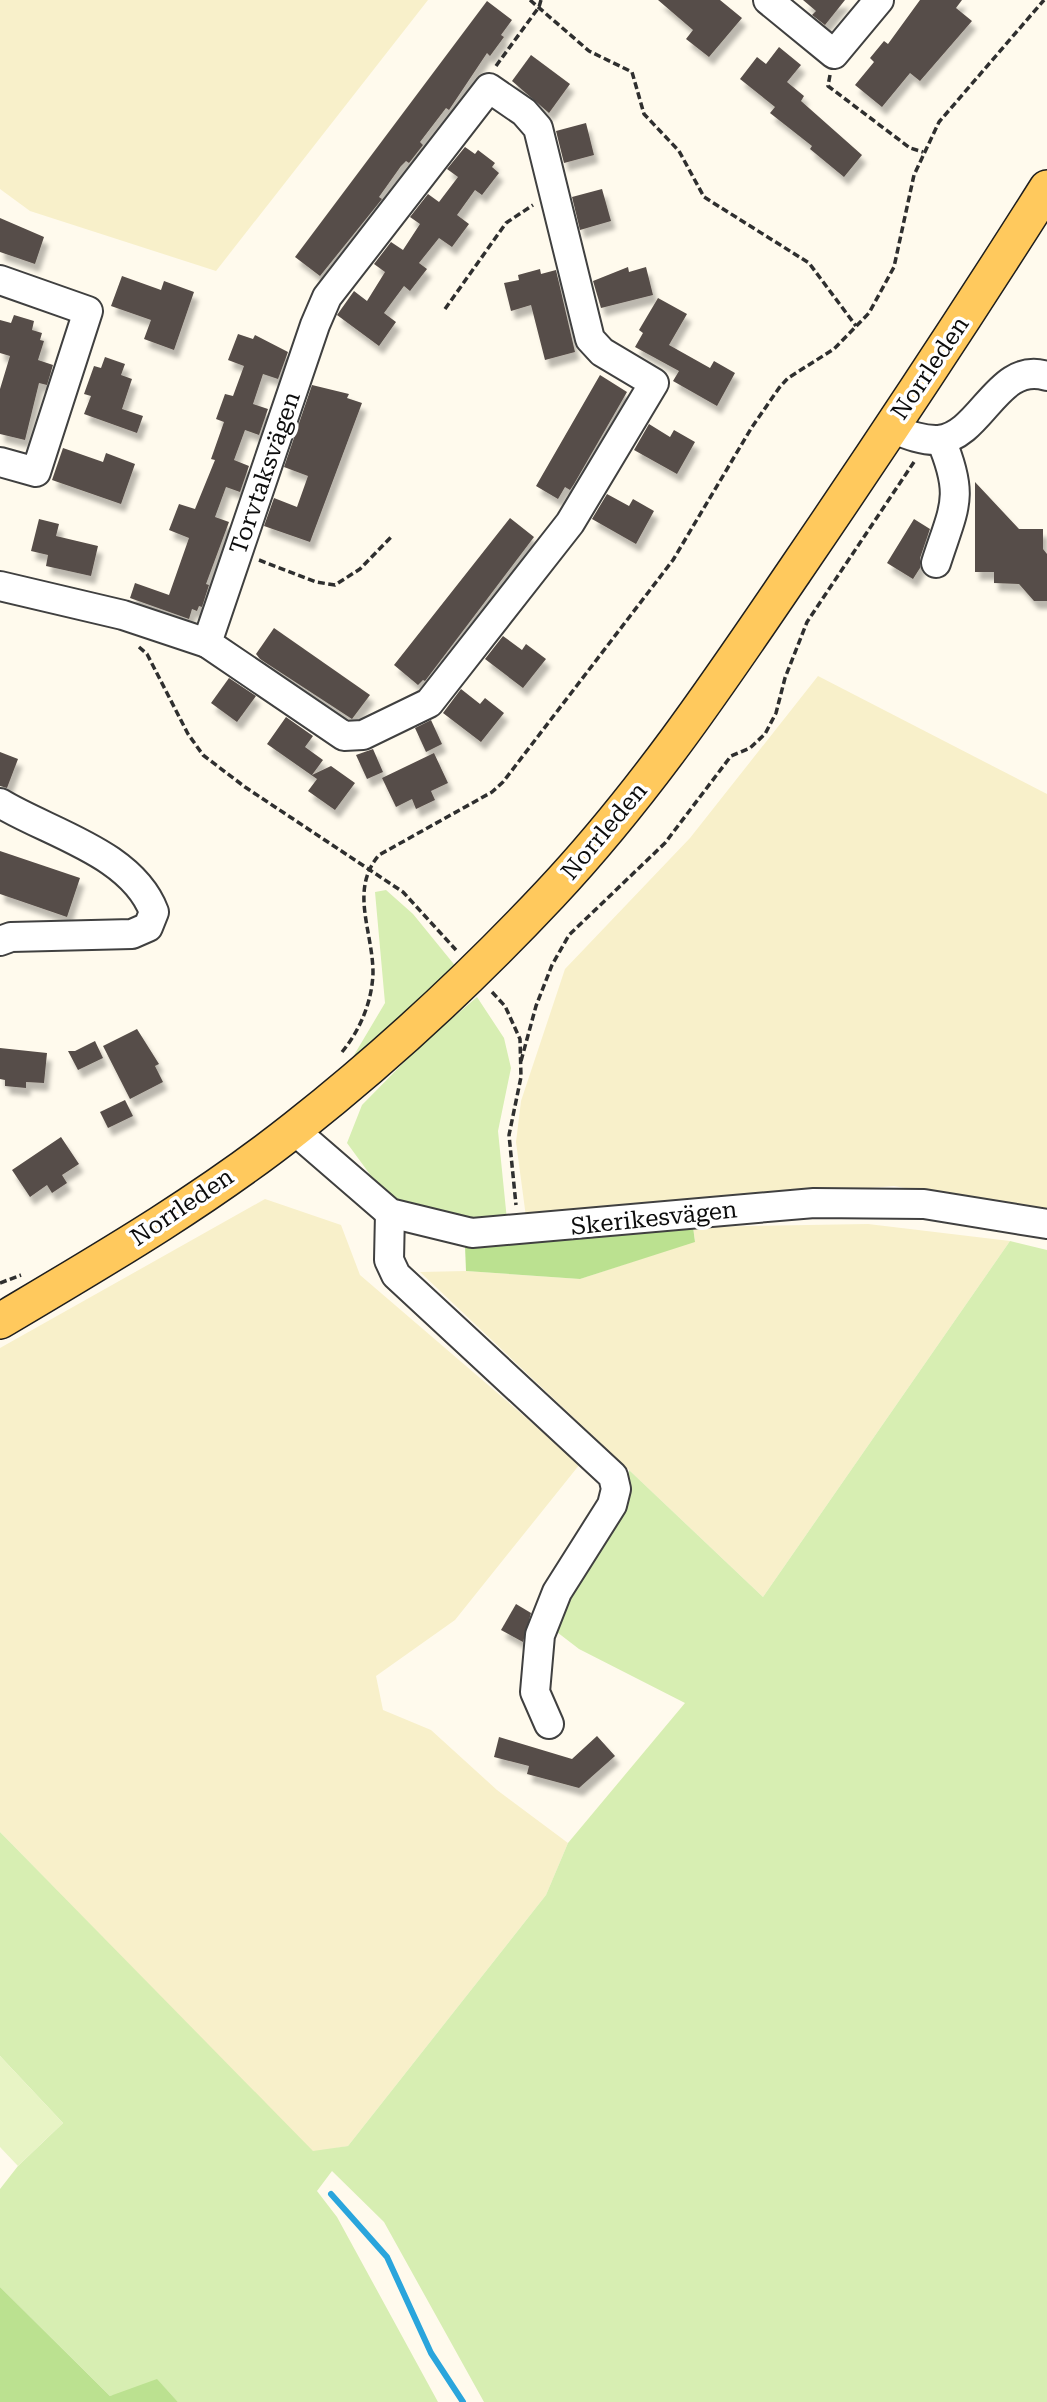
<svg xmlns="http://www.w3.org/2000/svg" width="1047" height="2402" font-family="'Roboto Serif',serif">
	<defs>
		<filter id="shadow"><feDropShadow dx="4.5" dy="8" stdDeviation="2" flood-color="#0004"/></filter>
	</defs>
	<rect width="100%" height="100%" fill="#fffaed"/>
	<!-- farmland -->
	<g fill="#f8f0ca">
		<path d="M0 0H428L216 271 30 211 0 189Z"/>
		<path d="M818 676 1047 794V1213L894 1186 526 1217 516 1142 521 1101 565 969 690 838Z"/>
		<path d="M265 1199 341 1225 360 1275 580 1464 455 1620 376 1676 383 1710 431 1730 497 1790 568 1843 546 1895 348 2146 313 2152 0 1832V1348Z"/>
		<path d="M868 1224 1010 1241 763 1597 420 1272 466 1271 580 1279 695 1241 693 1227Z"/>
	</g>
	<!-- green -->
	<g fill="#d7eeb2">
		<path d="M386 890 413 914 457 968 344 1072 385 1003 375 892Z"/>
		<path d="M477 997 504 1038 511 1068 498 1131 507 1220 447 1219 385 1195 347 1143 362 1105 419 1047Z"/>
		<path d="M1010 1241 1047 1250V2402H484L384 2222 332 2171 317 2191 337 2217 438 2402H178L162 2385 110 2396 0 2287V2189L18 2166 63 2123 0 2056V1832L313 2151 348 2146 546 1895 568 1843 685 1703 579 1649 553 1629 626 1493 629 1470 763 1597Z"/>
	</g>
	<!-- forest -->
	<g fill="#bbe190">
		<path d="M693 1227 695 1242 580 1279 466 1271 465 1246Z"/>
		<path d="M0 2287 110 2396 157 2379 178 2402H0Z"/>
	</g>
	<!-- pitch -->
	<path fill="#e8f4c5" d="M0 2056 63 2123 18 2166 0 2147Z"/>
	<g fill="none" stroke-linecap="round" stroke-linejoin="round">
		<!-- stream -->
		<path stroke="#2aa5dc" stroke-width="6" d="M331 2194 387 2257 431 2353 463 2402"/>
	</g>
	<!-- building -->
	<g fill="#574d48" filter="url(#shadow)">
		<path d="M658 0H720L742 18 709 57 686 39 693 30Z"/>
		<path d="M803 0H845L825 25 812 15 816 11Z"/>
		<path d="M920 0H962L956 8 972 21 920 81 910 73 882 107 855 85 874 62 870 58 884 41 888 44Z"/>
		<path d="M487 1 512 20 501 35 504 37 490 56 487 53 449 110 446 108 420 142 423 145 409 163 406 161 401 166 379 197 382 199 320 276 295 257Z"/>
		<path d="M779 47 801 65 787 82 804 96 801 101 862 155 844 177 810 149 812 146 770 113 775 107 740 79 757 57 766 64Z"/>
		<path d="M531 55 570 84 549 113 512 81Z"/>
		<path d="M586 123 594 155 564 163 556 131Z"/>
		<path d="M465 147 475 154 478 150 495 163 492 167 499 173 482 195 475 190 457 215 469 224 452 247 439 238 419 263 427 269 410 291 404 286 384 313 396 322 379 346 337 315 354 291 367 301 385 272 374 264 391 242 403 250 420 224 410 217 428 194 439 202 458 177 447 169Z"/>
		<path d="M602 189 611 221 580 230 572 197Z"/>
		<path d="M0 218 44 237 35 264 0 252Z"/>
		<path d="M628 267 629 272 646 267 653 295 601 308 593 281Z"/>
		<path d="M540 269 541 274 556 270 575 352 545 360 531 305 511 311 504 283 519 280 518 275Z"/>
		<path d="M122 276 161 290 164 281 194 292 174 350 144 339 151 320 111 306Z"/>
		<path d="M658 298 687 314 669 345 710 368 714 361 735 373 717 406 673 381 679 371 635 347 643 333 639 330Z"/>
		<path d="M14 315 34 321 32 330 42 333 40 340 44 341 38 360 53 365 47 385 39 383 25 440 0 434V389L10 356 0 353V320L11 323Z"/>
		<path d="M238 334 253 339 255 335 288 352 278 379 263 374 253 404 268 409 259 435 245 430 234 460 249 466 240 492 226 487 215 517 229 522 206 584 209 585 202 607 199 606 197 611 192 609 189 619 130 598 135 583 169 595 189 538 169 530 179 504 195 509 215 460 211 459 224 422 216 419 225 394 233 396 244 366 228 360Z"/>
		<path d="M105 357 125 364 121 375 132 379 122 409 143 416 137 433 84 414 91 396 84 394 94 366 101 368Z"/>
		<path d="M600 375 627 392 574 484 570 490 565 487 558 499 536 486Z"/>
		<path d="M312 385 349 394 347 398 362 403 310 542 264 526 274 498 297 507 308 476 284 467Z"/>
		<path d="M649 424 670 437 674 430 695 442 677 474 634 450Z"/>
		<path d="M63 448 103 462 106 453 135 464 121 504 52 480Z"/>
		<path d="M975 482 1019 529H1043V549L1047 554V601H1034L1019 584 994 583V572H975Z"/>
		<path d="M607 494 629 506 633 499 654 511 636 544 592 519Z"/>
		<path d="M510 518 534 537 425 681 423 680 418 685 394 665Z"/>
		<path d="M39 519 59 524 56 536 98 546 91 576 46 566 48 555 31 551Z"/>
		<path d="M914 519 930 529 920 558V568L913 579 887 563Z"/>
		<path d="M274 628 370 695 352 719 260 659 256 654Z"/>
		<path d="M503 636 522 650 526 644 546 659 523 688 485 659Z"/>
		<path d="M229 678 256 696 237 722 211 703Z"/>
		<path d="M461 689 480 704 485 698 504 713 481 742 443 713Z"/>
		<path d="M286 717 313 736 305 747 323 760 312 775 331 766 355 783 335 810 308 791 317 779 267 744Z"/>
		<path d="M431 720 442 744 426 752 415 728Z"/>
		<path d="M373 749 383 772 367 779 356 755Z"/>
		<path d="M0 752 18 759 7 788 0 786Z"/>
		<path d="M434 753 448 783 431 791 435 800 416 809 412 799 396 807 382 778Z"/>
		<path d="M0 851 80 878 67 917 0 894Z"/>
		<path d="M137 1029 159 1064 155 1066 163 1082 130 1099 103 1046Z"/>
		<path d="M95 1041 103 1058 78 1070 68 1051H75Z"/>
		<path d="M0 1048 47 1053 44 1083 26 1082V1088L5 1086V1080L0 1079Z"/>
		<path d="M125 1100 133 1116 108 1128 100 1112Z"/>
		<path d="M61 1137 79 1164 62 1175 67 1183 52 1193 47 1185 30 1197 12 1170Z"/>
		<path d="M516 1604 531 1613 523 1642 501 1630Z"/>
		<path d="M597 1736 615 1756 579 1788 527 1774 529 1766 494 1757 499 1737 572 1759Z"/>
	</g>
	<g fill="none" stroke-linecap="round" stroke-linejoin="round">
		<!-- minor casing -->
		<g stroke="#404040" stroke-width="32">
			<g id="minor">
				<path d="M768 0 834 54 879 0"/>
				<path d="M489 88 524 112 538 128 590 339 602 352 654 383 570 523 429 703 363 735 344 736 207 643 315 325 327 297Z"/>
				<path d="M0 280 88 311 36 472 0 462"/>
				<path d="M891 428C906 434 922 441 939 440 982 435 998 360 1047 376"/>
				<path d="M936 563C954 507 965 497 941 440"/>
				<path d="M0 586 123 615 207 643"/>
				<path d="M0 803C49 833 132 853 154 912L148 927 132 934 11 937 0 941"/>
				<path d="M294 1130 390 1213 472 1233 814 1203 924 1204 1047 1224"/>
				<path d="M390 1213 389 1260 396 1275 613 1476 616 1489 612 1505 557 1592 540 1635 535 1692 549 1724"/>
			</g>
		</g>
		<!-- major casing -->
		<g stroke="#1e1e1e" stroke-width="38">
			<path id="major" d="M0 1321C101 1261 204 1201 296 1128 386 1057 472 977 550 894 644 794 720 681 796 569 882 443 966 316 1047 188"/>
		</g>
		<!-- path -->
		<g stroke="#2f2f2f" stroke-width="3.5" stroke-dasharray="7 3.5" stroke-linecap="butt">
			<path d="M530 0 589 51 632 72 644 114 679 151 704 197 809 263 856 326"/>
			<path d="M496 66 539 7 541 0"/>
			<path d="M830 75 828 86 910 148 923 152"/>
			<path d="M445 309 506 223 533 205"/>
			<path d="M259 560 316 582 335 585 360 569 392 536"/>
			<path d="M139 647 147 654 188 734 203 755 245 787 403 892 456 950"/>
			<path d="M492 992 505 1006 520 1039 521 1077 509 1135 516 1205"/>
			<path d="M342 1052C360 1030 372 1002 373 973 373 931 349 890 379 855L492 792 503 782 673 560 752 427 779 388 788 378 834 349 869 313 894 267 914 175 939 122 1044 0"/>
			<path d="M521 1061 536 1006 552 965 569 935 665 843 731 756 750 748 765 734 776 713 785 678 807 622 914 462"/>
			<path d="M0 1283 21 1275"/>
		</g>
		<!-- minor -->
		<use href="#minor" stroke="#fff" stroke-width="28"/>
		<!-- major -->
		<use href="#major" stroke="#ffc95d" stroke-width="35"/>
	</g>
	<g text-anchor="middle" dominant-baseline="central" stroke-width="7" stroke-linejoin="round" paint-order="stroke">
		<!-- street labels -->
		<g font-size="24" fill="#0d0d0d" stroke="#fff">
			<text transform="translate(930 368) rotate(-56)">Norrleden</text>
			<text transform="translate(265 473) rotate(-71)">Torvtaksvägen</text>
			<text transform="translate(604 831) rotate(-50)">Norrleden</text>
			<text transform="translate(182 1207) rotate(-34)">Norrleden</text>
			<text transform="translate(654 1218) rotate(-6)">Skerikesvägen</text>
		</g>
	</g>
</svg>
